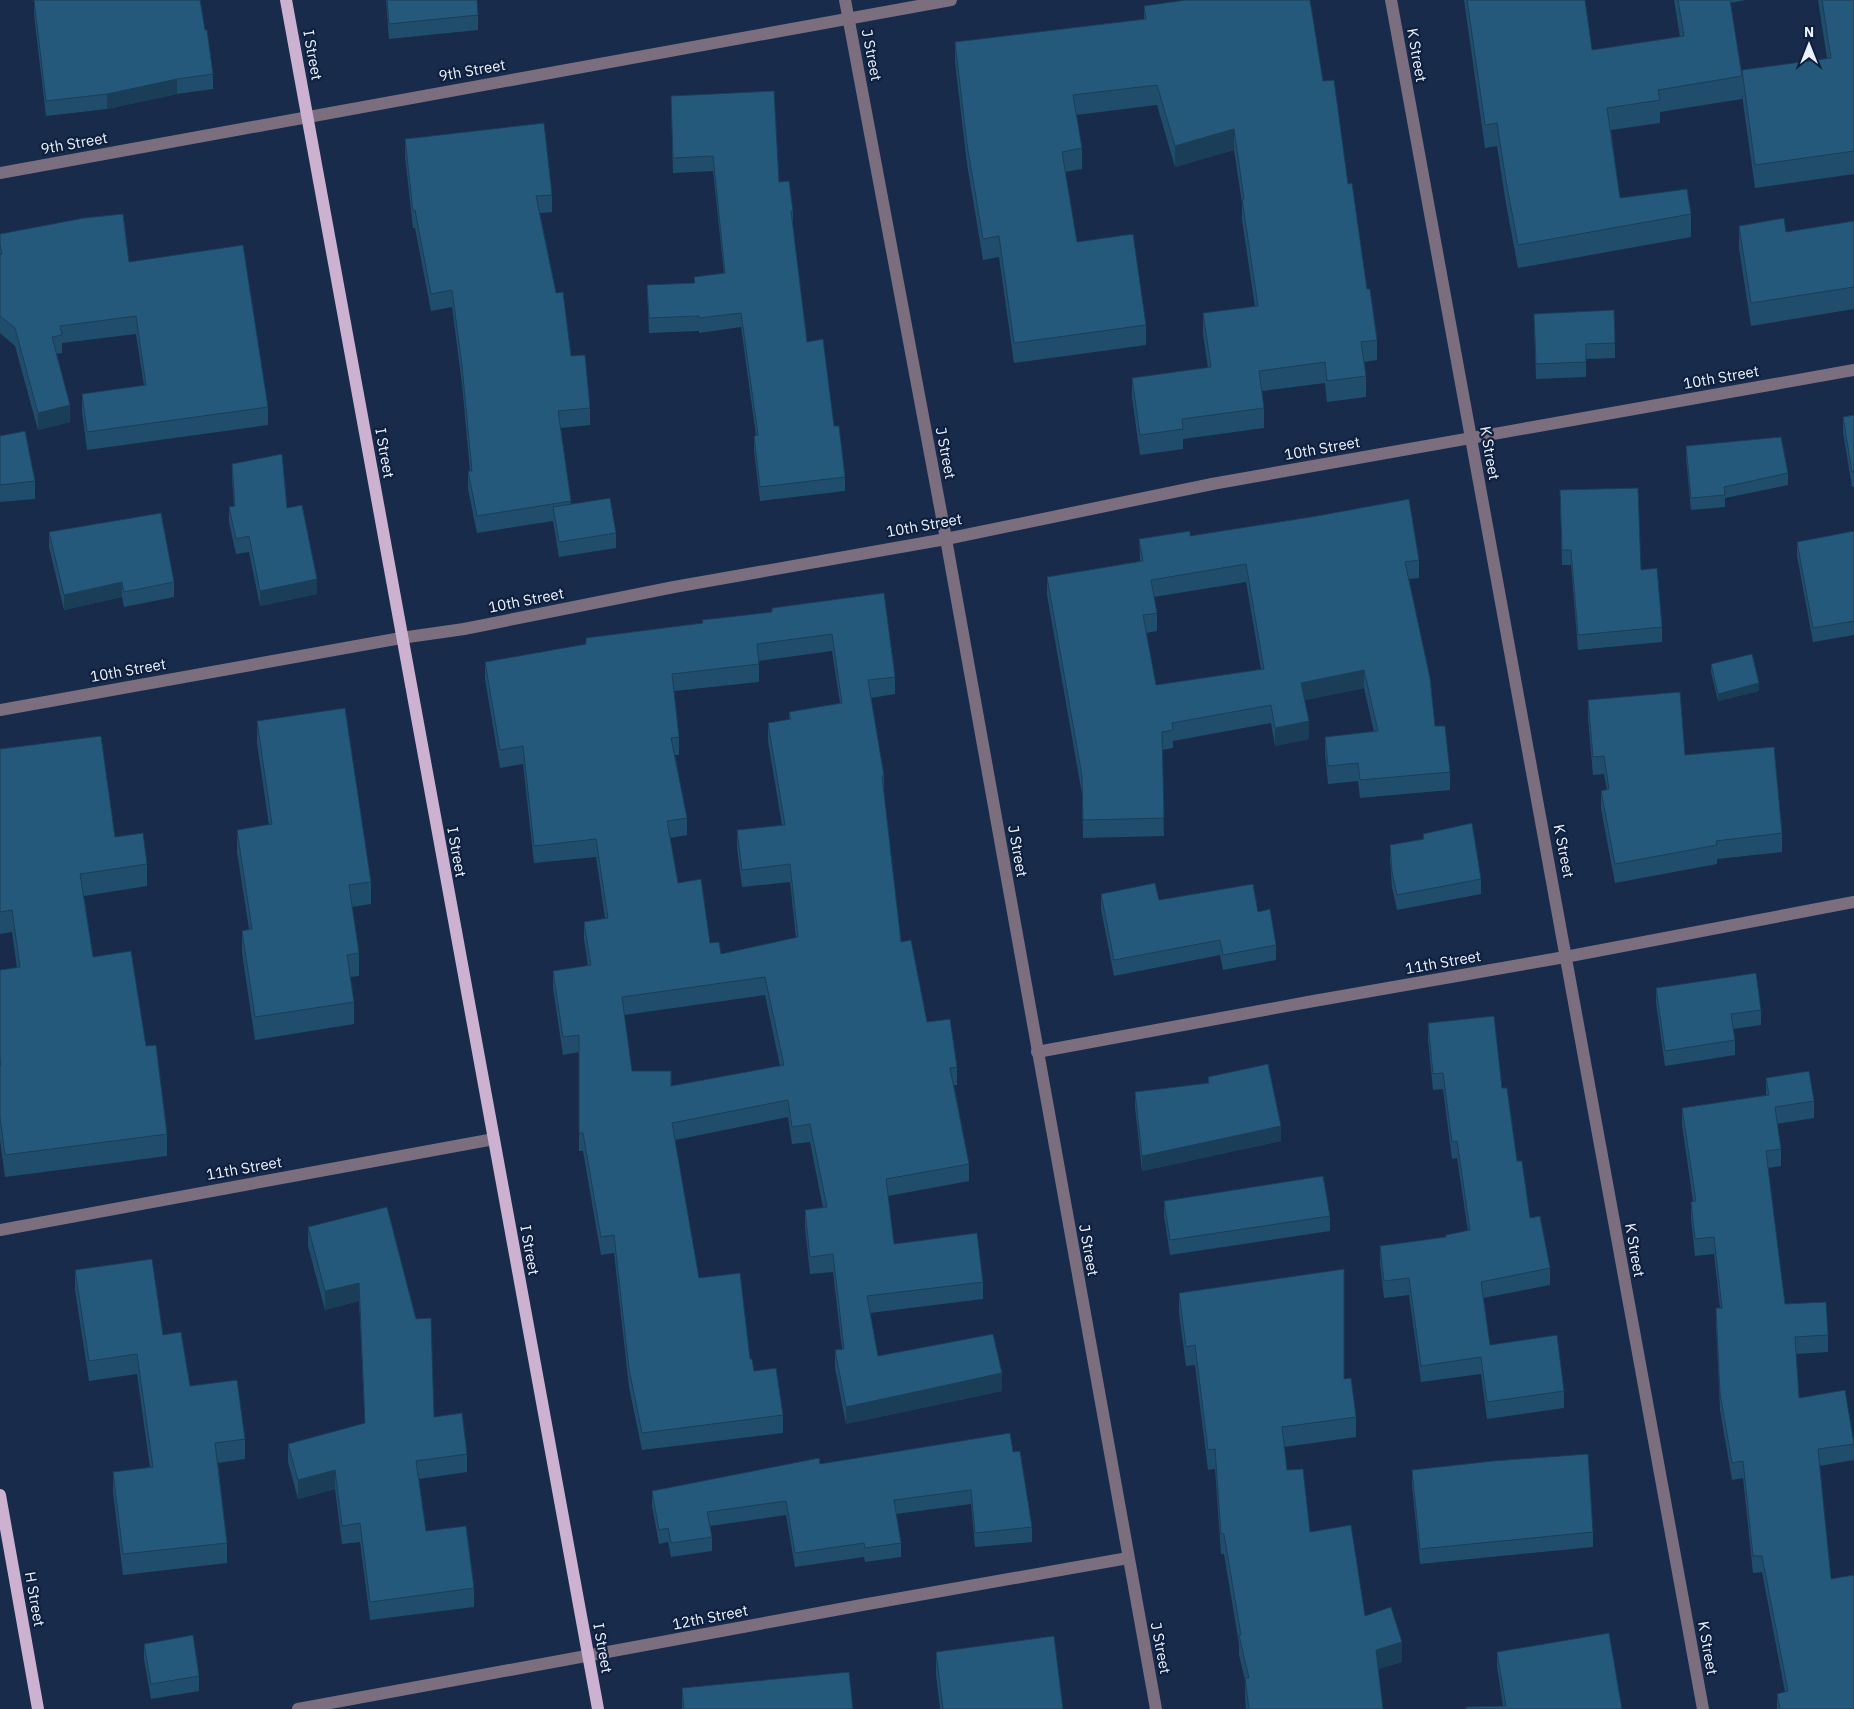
<svg xmlns="http://www.w3.org/2000/svg" width="1854" height="1709" font-family="'IBM Plex Sans',sans-serif">
	<rect width="100%" height="100%" fill="#182b4a"/>
	<g fill="none" stroke-linecap="round" stroke-linejoin="round">
		<!-- minor -->
		<g stroke="#7b6e7e" stroke-width="12">
			<path d="M845 0 946 539 1156 1709"/>
			<path d="M1391 0 1703 1709"/>
			<path d="M0 173 951 0"/>
			<path d="M0 710 401 638 464 629 674 587 946 539 1212 484 1854 370"/>
			<path d="M1037 1052 1308 1002 1565 957 1854 902"/>
			<path d="M0 1230 494 1139"/>
			<path d="M298 1709 862 1605 1128 1558"/>
		</g>
		<!-- major -->
		<g stroke="#ccb1d1" stroke-width="12">
			<path d="M286 0 598 1709"/>
			<path d="M0 1495 38 1709"/>
		</g>
	</g>
	<!-- wall -->
	<g fill="#204d6b" fill-rule="evenodd">
		<path d="M34 0 213 74V89L177 94 107 109 46 116 34 15Z"/>
		<path d="M386 0H477L478 15V30L389 39Z"/>
		<path d="M1464 0H1585L1592 50 1680 37 1674 0H1746L1730 3 1742 74 1827 58 1818 0H1854V174L1755 188 1742 95V99L1660 112V123L1611 130 1620 198 1691 214V237L1518 268 1506 204 1497 146 1485 148Z"/>
		<path d="M1144 6 1323 81 1348 184 1377 340V360L1364 362 1366 376V397L1327 402 1325 383 1262 391 1264 408V428L1183 439V449L1140 455 1132 398V378L1208 368 1203 334V313L1255 307 1242 220V203L1234 150 1175 167 1157 105 1076 115 1082 148V169L1065 172 1077 242 1146 325V345L1014 363 999 257 983 260 967 164 955 62V42L1144 19Z"/>
		<path d="M671 96 779 182 793 211V225L807 342 834 426 845 477V491L760 501 754 451V436H756L741 327 699 333V331L649 333 647 285 694 283V277L724 274 713 171 673 173Z"/>
		<path d="M405 139 552 195V212L540 213 556 293 571 356 590 408V425L561 428 571 504 616 533V548L559 557 553 521 477 533 468 489V471H470L462 384 452 307 431 311 415 228H413L405 157Z"/>
		<path d="M1854 221V309L1751 326 1739 248V226L1786 232Z"/>
		<path d="M0 234 129 262 268 407V425L87 450 82 412V394L144 386 136 334 62 343V353L56 354 70 422 38 430 15 346 0 333Z"/>
		<path d="M1534 314 1615 343V358L1586 359V377L1536 379Z"/>
		<path d="M1854 415V487H1852L1843 432V417Z"/>
		<path d="M0 436 35 481V499L0 502Z"/>
		<path d="M1686 446 1788 473V485L1725 498V507L1691 510 1686 458Z"/>
		<path d="M232 464 287 508 317 594 260 606 249 552 236 554 229 522V507L234 506 232 479Z"/>
		<path d="M1560 490 1641 570 1662 627V642L1578 650 1571 565H1562Z"/>
		<path d="M1854 531V635L1813 642 1797 556V542Z"/>
		<path d="M49 532 174 582V597L124 607 122 597 64 610 49 547Z"/>
		<path d="M1190 536 1419 560V578L1409 579 1435 726 1450 772V790L1360 798 1358 781 1328 784 1325 755V737L1374 732 1364 688 1305 700 1309 739 1275 746 1271 723 1173 741V748L1162 750 1164 836 1083 838 1082 794 1047 595V577L1140 561 1139 539ZM1246 582 1261 669 1156 685 1146 633 1157 631V613L1154 597Z"/>
		<path d="M884 593 895 677V694L871 698 884 776V792L901 942 927 1022 957 1067V1085H954L969 1164V1181L888 1196 894 1244 983 1282V1299L870 1313 878 1356 1002 1391 846 1424 835 1368V1350L842 1349 833 1272 810 1274 805 1228V1210L823 1208 810 1142 792 1144 788 1117 675 1140 699 1278 750 1359 754 1371 783 1415V1433L642 1450 629 1387 614 1253 601 1255 583 1151H579V1052L563 1055 553 988V971L588 966 584 939V922L605 918 596 857 534 863 523 764 500 768 485 679V662L586 645V638L702 623 772 612V608ZM832 651 840 703 789 712V720L768 723V741L782 825 737 830V848L742 887 790 882 796 938 721 954 710 943 678 883 670 838 687 835V818L675 755H679V737L674 691 759 682V661ZM765 995 780 1066 671 1086 632 1071 624 1015Z"/>
		<path d="M1711 664 1759 691 1718 701 1711 672Z"/>
		<path d="M1588 700 1685 755 1782 833V852L1717 859V864L1615 883 1601 809V791L1607 790 1604 774 1593 775 1588 718Z"/>
		<path d="M257 721 371 882V904L352 907 359 953V976L350 977 354 1002V1024L255 1040 242 953V931L249 929 237 852V830L269 825 257 743Z"/>
		<path d="M0 749 115 837 147 864V886L84 896 93 957 146 1046 167 1134V1156L5 1177 0 1140V970L17 968 12 932 0 934Z"/>
		<path d="M1423 834 1481 879V894L1397 910 1392 887 1390 860V845L1423 839Z"/>
		<path d="M1101 894 1258 912 1276 945V960L1223 970 1220 955 1114 976 1101 909Z"/>
		<path d="M1656 988 1761 1010V1025L1733 1029 1735 1040V1055L1665 1066 1656 1003Z"/>
		<path d="M1428 1023 1502 1088 1517 1161 1530 1218 1550 1268V1285L1483 1298 1490 1345 1564 1391V1408L1487 1419 1481 1374 1421 1382 1409 1295 1384 1298 1380 1263V1246L1446 1237 1468 1231 1457 1158 1452 1159 1443 1089 1433 1090 1428 1040Z"/>
		<path d="M1208 1077 1281 1141 1142 1171 1135 1107V1092L1208 1083Z"/>
		<path d="M1766 1078 1814 1101V1118L1777 1124 1781 1149V1166L1768 1168 1785 1304 1828 1335V1352L1796 1354 1799 1398 1854 1444V1460L1819 1466 1831 1579 1854 1709H1777V1694L1785 1692 1762 1572 1753 1573 1743 1478 1732 1480 1720 1410 1716 1325V1308H1720L1714 1254 1695 1256 1691 1219V1202L1693 1201 1682 1125V1108L1766 1095Z"/>
		<path d="M1164 1201 1330 1216V1231L1170 1255 1164 1216Z"/>
		<path d="M387 1207 434 1417 467 1454V1472L419 1479 426 1531 474 1588V1607L370 1620 360 1542 342 1544 335 1489 298 1499 288 1462V1444L365 1423 359 1301 325 1310 308 1246V1227Z"/>
		<path d="M75 1270 163 1335 190 1386 245 1439V1459L218 1463 227 1543V1563L123 1575 113 1492V1472L150 1468 137 1374 89 1381 75 1290Z"/>
		<path d="M1179 1293 1344 1379 1356 1417V1437L1284 1447 1287 1470 1310 1532 1365 1616 1402 1662 1378 1669 1383 1709H1246L1245 1698V1680L1239 1655V1644L1224 1554H1221L1215 1469 1208 1470 1195 1365 1186 1366 1179 1313Z"/>
		<path d="M1013 1452 1032 1527V1542L975 1547 971 1504 896 1514 901 1543V1557L865 1562 864 1557 795 1567 786 1515 710 1526 712 1537V1551L671 1557 668 1542 659 1544 652 1506V1491L820 1464Z"/>
		<path d="M1412 1470 1593 1532V1547L1420 1564 1412 1485Z"/>
		<path d="M144 1644 199 1676V1691L151 1699 144 1659Z"/>
		<path d="M936 1652 1063 1709H940L936 1674Z"/>
		<path d="M1497 1652 1622 1709 1503 1706 1497 1666Z"/>
		<path d="M682 1688 853 1709H682Z"/>
	</g>
	<!-- shaded-wall -->
	<g fill="#1a3e57">
		<path d="M177 79V94L107 109V94Z"/>
		<path d="M1234 129V150L1175 167V146Z"/>
		<path d="M70 405V422L38 430V413Z"/>
		<path d="M317 579V594L260 606V591Z"/>
		<path d="M122 582V597L64 610V595Z"/>
		<path d="M1364 670V688L1301 701V683Z"/>
		<path d="M1759 683V691L1718 701V694Z"/>
		<path d="M1309 721V739L1275 746V728Z"/>
		<path d="M1281 1126V1141L1142 1171V1156Z"/>
		<path d="M359 1283V1301L325 1310V1291Z"/>
		<path d="M1002 1373V1391L846 1424V1407Z"/>
		<path d="M335 1470V1489L298 1499V1480Z"/>
		<path d="M1402 1642V1662L1376 1670V1650Z"/>
	</g>
	<!-- building -->
	<g fill="#25597c" stroke="#1a3e57" fill-rule="evenodd">
		<path d="M34 0H200L205 30H207L213 74 177 79 107 94 46 101Z"/>
		<path d="M387 0H477L478 15 389 24Z"/>
		<path d="M1186 0H1310L1323 81 1334 80 1348 184 1352 183 1367 289H1370L1377 340 1361 342 1366 376 1327 381 1325 362 1259 371 1264 408 1182 419 1183 429 1140 435 1132 378 1211 367 1203 313 1258 306 1242 199H1244L1234 129 1175 146 1157 85 1073 95 1082 148 1062 152 1077 242 1133 234 1146 325 1014 343 999 236 983 239 967 144 955 42 1146 19 1144 6Z"/>
		<path d="M1467 0H1585L1592 50 1684 36 1678 0H1730L1742 76 1658 90 1660 100 1607 108 1620 198 1687 189 1691 214 1518 245 1506 181 1497 123 1485 125Z"/>
		<path d="M1822 0H1854V151L1755 165 1742 70 1831 58Z"/>
		<path d="M774 91 779 182 789 181 793 211H791L807 342 823 339 834 426H839L845 477 760 487 754 436 758 435 741 313 699 318V316L649 318 647 285 695 283 694 277 725 273 713 156 673 158 671 96Z"/>
		<path d="M544 123 552 195 536 196 556 293 563 292 571 356 585 355 590 408 558 411 571 501 477 516 468 471H472L462 366 452 290 431 294 415 210 413 211 405 139Z"/>
		<path d="M123 214 129 262 243 245 268 407 87 432 82 394 146 385 136 316 60 326 62 335 52 337 70 405 38 413 15 328 0 316V254H2L0 244V234L84 218Z"/>
		<path d="M1784 218 1786 232 1854 221V287L1751 303 1739 226Z"/>
		<path d="M1614 310 1615 343 1586 344V362L1536 364 1534 314Z"/>
		<path d="M1854 415V472H1852L1843 417Z"/>
		<path d="M25 431 35 481 0 485V436Z"/>
		<path d="M1781 437 1788 473 1724 487 1725 495 1691 498 1686 446Z"/>
		<path d="M282 454 287 508 302 505 317 579 260 591 249 536 236 539 229 507 235 506 232 464Z"/>
		<path d="M1638 488 1641 570 1657 568 1662 627 1578 635 1571 550H1562L1560 490Z"/>
		<path d="M610 498 616 533 559 542 553 507Z"/>
		<path d="M1409 499 1419 560 1405 562 1430 678 1435 726H1445L1450 772 1360 780 1358 763 1328 766 1325 737 1378 731 1364 670 1301 683 1309 721 1275 728 1271 705 1172 723 1173 730 1162 732 1164 818 1083 820 1082 776 1047 577 1143 561 1139 539 1190 531V536L1317 516ZM1246 564 1264 669 1156 685 1143 615 1157 613 1151 580Z"/>
		<path d="M161 513 174 582 124 592 122 582 64 595 49 532Z"/>
		<path d="M1854 531V621L1813 628 1797 542Z"/>
		<path d="M884 593 895 677 868 680 884 776H882L901 942 911 940 927 1022 950 1019 957 1067 950 1068 969 1164 886 1179 894 1244 977 1233 983 1282 867 1296 878 1356 993 1334 1002 1373 846 1407 835 1350 844 1349 833 1254 810 1257 805 1210 827 1207 810 1124 792 1127 788 1100 672 1123 699 1278 740 1273 750 1359H752L754 1371 776 1368 783 1415 642 1433 629 1369 614 1235 601 1237 583 1133H579V1035L563 1037 553 971 591 965 584 922 608 918 596 839 534 846 523 746 500 750 485 662 586 644V638L703 623 702 620 772 612V608ZM832 634 842 703 789 712 791 719 768 723 785 825 737 830 742 870 790 864 798 937 721 954 719 942 710 943 701 879 678 883 667 821 687 818 671 738 679 737 672 674 759 664 757 644ZM765 977 784 1065 671 1086V1071H632L622 997Z"/>
		<path d="M1752 654 1759 683 1718 694 1711 664Z"/>
		<path d="M1680 692 1685 755 1774 747 1782 833 1716 841 1717 845 1615 864 1601 791 1609 789 1604 756 1593 757 1588 700Z"/>
		<path d="M345 708 371 882 349 885 359 953 347 955 354 1002 255 1017 242 931 252 929 237 830 272 824 257 721Z"/>
		<path d="M101 736 115 837 143 833 147 864 80 874 93 957 131 951 146 1046 156 1045 167 1134 5 1155 0 1117V1065H1L0 1057V970L20 967 12 910 0 912V749Z"/>
		<path d="M1472 823 1481 879 1397 895 1392 872 1390 845 1424 839 1423 834Z"/>
		<path d="M1155 883 1159 900 1253 884 1258 912 1270 909 1276 945 1223 955 1220 940 1114 960 1101 894Z"/>
		<path d="M1756 973 1761 1010 1731 1014 1735 1040 1665 1051 1656 988Z"/>
		<path d="M1494 1016 1502 1088H1507L1517 1161H1522L1530 1218 1540 1216 1550 1268 1481 1282 1490 1345 1557 1335 1564 1391 1487 1402 1481 1357 1421 1366 1409 1278 1384 1281 1380 1246 1446 1237V1235L1470 1230 1457 1141 1452 1142 1443 1073 1433 1074 1428 1023Z"/>
		<path d="M1268 1064 1281 1126 1142 1156 1135 1092 1209 1083 1208 1077Z"/>
		<path d="M1809 1071 1814 1101 1775 1107 1781 1149 1766 1151 1785 1304 1826 1302 1828 1335 1795 1337 1799 1398 1845 1390 1854 1444 1818 1449 1831 1579 1854 1575V1709H1780L1777 1694 1788 1691 1762 1556H1753L1743 1461 1732 1463 1720 1393 1716 1308H1722L1714 1237 1695 1239 1691 1202 1696 1201 1682 1108 1769 1095 1766 1078Z"/>
		<path d="M1323 1176 1330 1216 1170 1240 1164 1201Z"/>
		<path d="M387 1207 416 1319 431 1318 434 1417 462 1413 467 1454 416 1461 426 1531 466 1526 474 1588 370 1602 360 1523 342 1526 335 1470 298 1480 288 1444 365 1423 359 1283 325 1291 308 1227Z"/>
		<path d="M152 1259 163 1335 181 1332 190 1386 237 1380 245 1439 215 1443 227 1543 123 1554 113 1472 153 1467 137 1354 89 1361 75 1270Z"/>
		<path d="M1344 1269V1379L1351 1378 1356 1417 1282 1427 1287 1470 1303 1469 1310 1532 1351 1525 1365 1616 1391 1607 1402 1642 1376 1650 1383 1709H1249L1245 1678H1249L1239 1635H1241L1224 1534H1221L1215 1449 1208 1450 1195 1345 1186 1347 1179 1293Z"/>
		<path d="M1010 1433 1013 1452 1020 1451 1032 1527 975 1533 971 1490 894 1500 901 1543 865 1548 864 1543 795 1553 786 1501 707 1512 712 1537 671 1543 668 1528 659 1530 652 1491 819 1458 820 1464Z"/>
		<path d="M1588 1454 1593 1532 1420 1549 1412 1470 1493 1461Z"/>
		<path d="M1609 1633 1622 1709H1466V1707L1506 1706 1497 1652Z"/>
		<path d="M193 1635 199 1676 151 1684 144 1644Z"/>
		<path d="M1054 1636 1063 1709H943L936 1652Z"/>
		<path d="M849 1672 853 1709H684L682 1688Z"/>
	</g>
	<g text-anchor="middle" dominant-baseline="central" stroke-width="4.5" stroke-linejoin="round" paint-order="stroke">
		<!-- street labels -->
		<g font-size="15" fill="#ebf2ff" stroke="#0f203f">
			<text transform="translate(313 55) rotate(80)">I Street</text>
			<text transform="translate(872 55) rotate(79)">J Street</text>
			<text transform="translate(1417 55) rotate(80)">K Street</text>
			<text transform="translate(472 70) rotate(-10)">9th Street</text>
			<text transform="translate(74 143) rotate(-10)">9th Street</text>
			<text transform="translate(1721 377) rotate(-10)">10th Street</text>
			<text transform="translate(1322 448) rotate(-10)">10th Street</text>
			<text transform="translate(385 453) rotate(80)">I Street</text>
			<text transform="translate(946 453) rotate(79)">J Street</text>
			<text transform="translate(1490 453) rotate(80)">K Street</text>
			<text transform="translate(924 525) rotate(-10)">10th Street</text>
			<text transform="translate(526 600) rotate(-11)">10th Street</text>
			<text transform="translate(128 670) rotate(-10)">10th Street</text>
			<text transform="translate(1018 851) rotate(80)">J Street</text>
			<text transform="translate(1564 851) rotate(79)">K Street</text>
			<text transform="translate(457 852) rotate(80)">I Street</text>
			<text transform="translate(1443 962) rotate(-10)">11th Street</text>
			<text transform="translate(244 1168) rotate(-10)">11th Street</text>
			<text transform="translate(530 1250) rotate(80)">I Street</text>
			<text transform="translate(1089 1250) rotate(80)">J Street</text>
			<text transform="translate(1635 1250) rotate(80)">K Street</text>
			<text transform="translate(35 1599) rotate(80)">H Street</text>
			<text transform="translate(710 1617) rotate(-11)">12th Street</text>
			<text transform="translate(603 1648) rotate(80)">I Street</text>
			<text transform="translate(1161 1648) rotate(79)">J Street</text>
			<text transform="translate(1708 1648) rotate(80)">K Street</text>
		</g>
	</g>
	<!-- north arrow -->
	<g transform="translate(1809 45)" stroke="#0f203f" stroke-width="4" paint-order="stroke">
	<path d="M0-4L9 19L0 12L-9 19Z" fill="#ebf2ff"/>
	<text y="-8" font-size="14" font-weight="bold" text-anchor="middle" fill="#ebf2ff">N</text>
	</g>
</svg>
